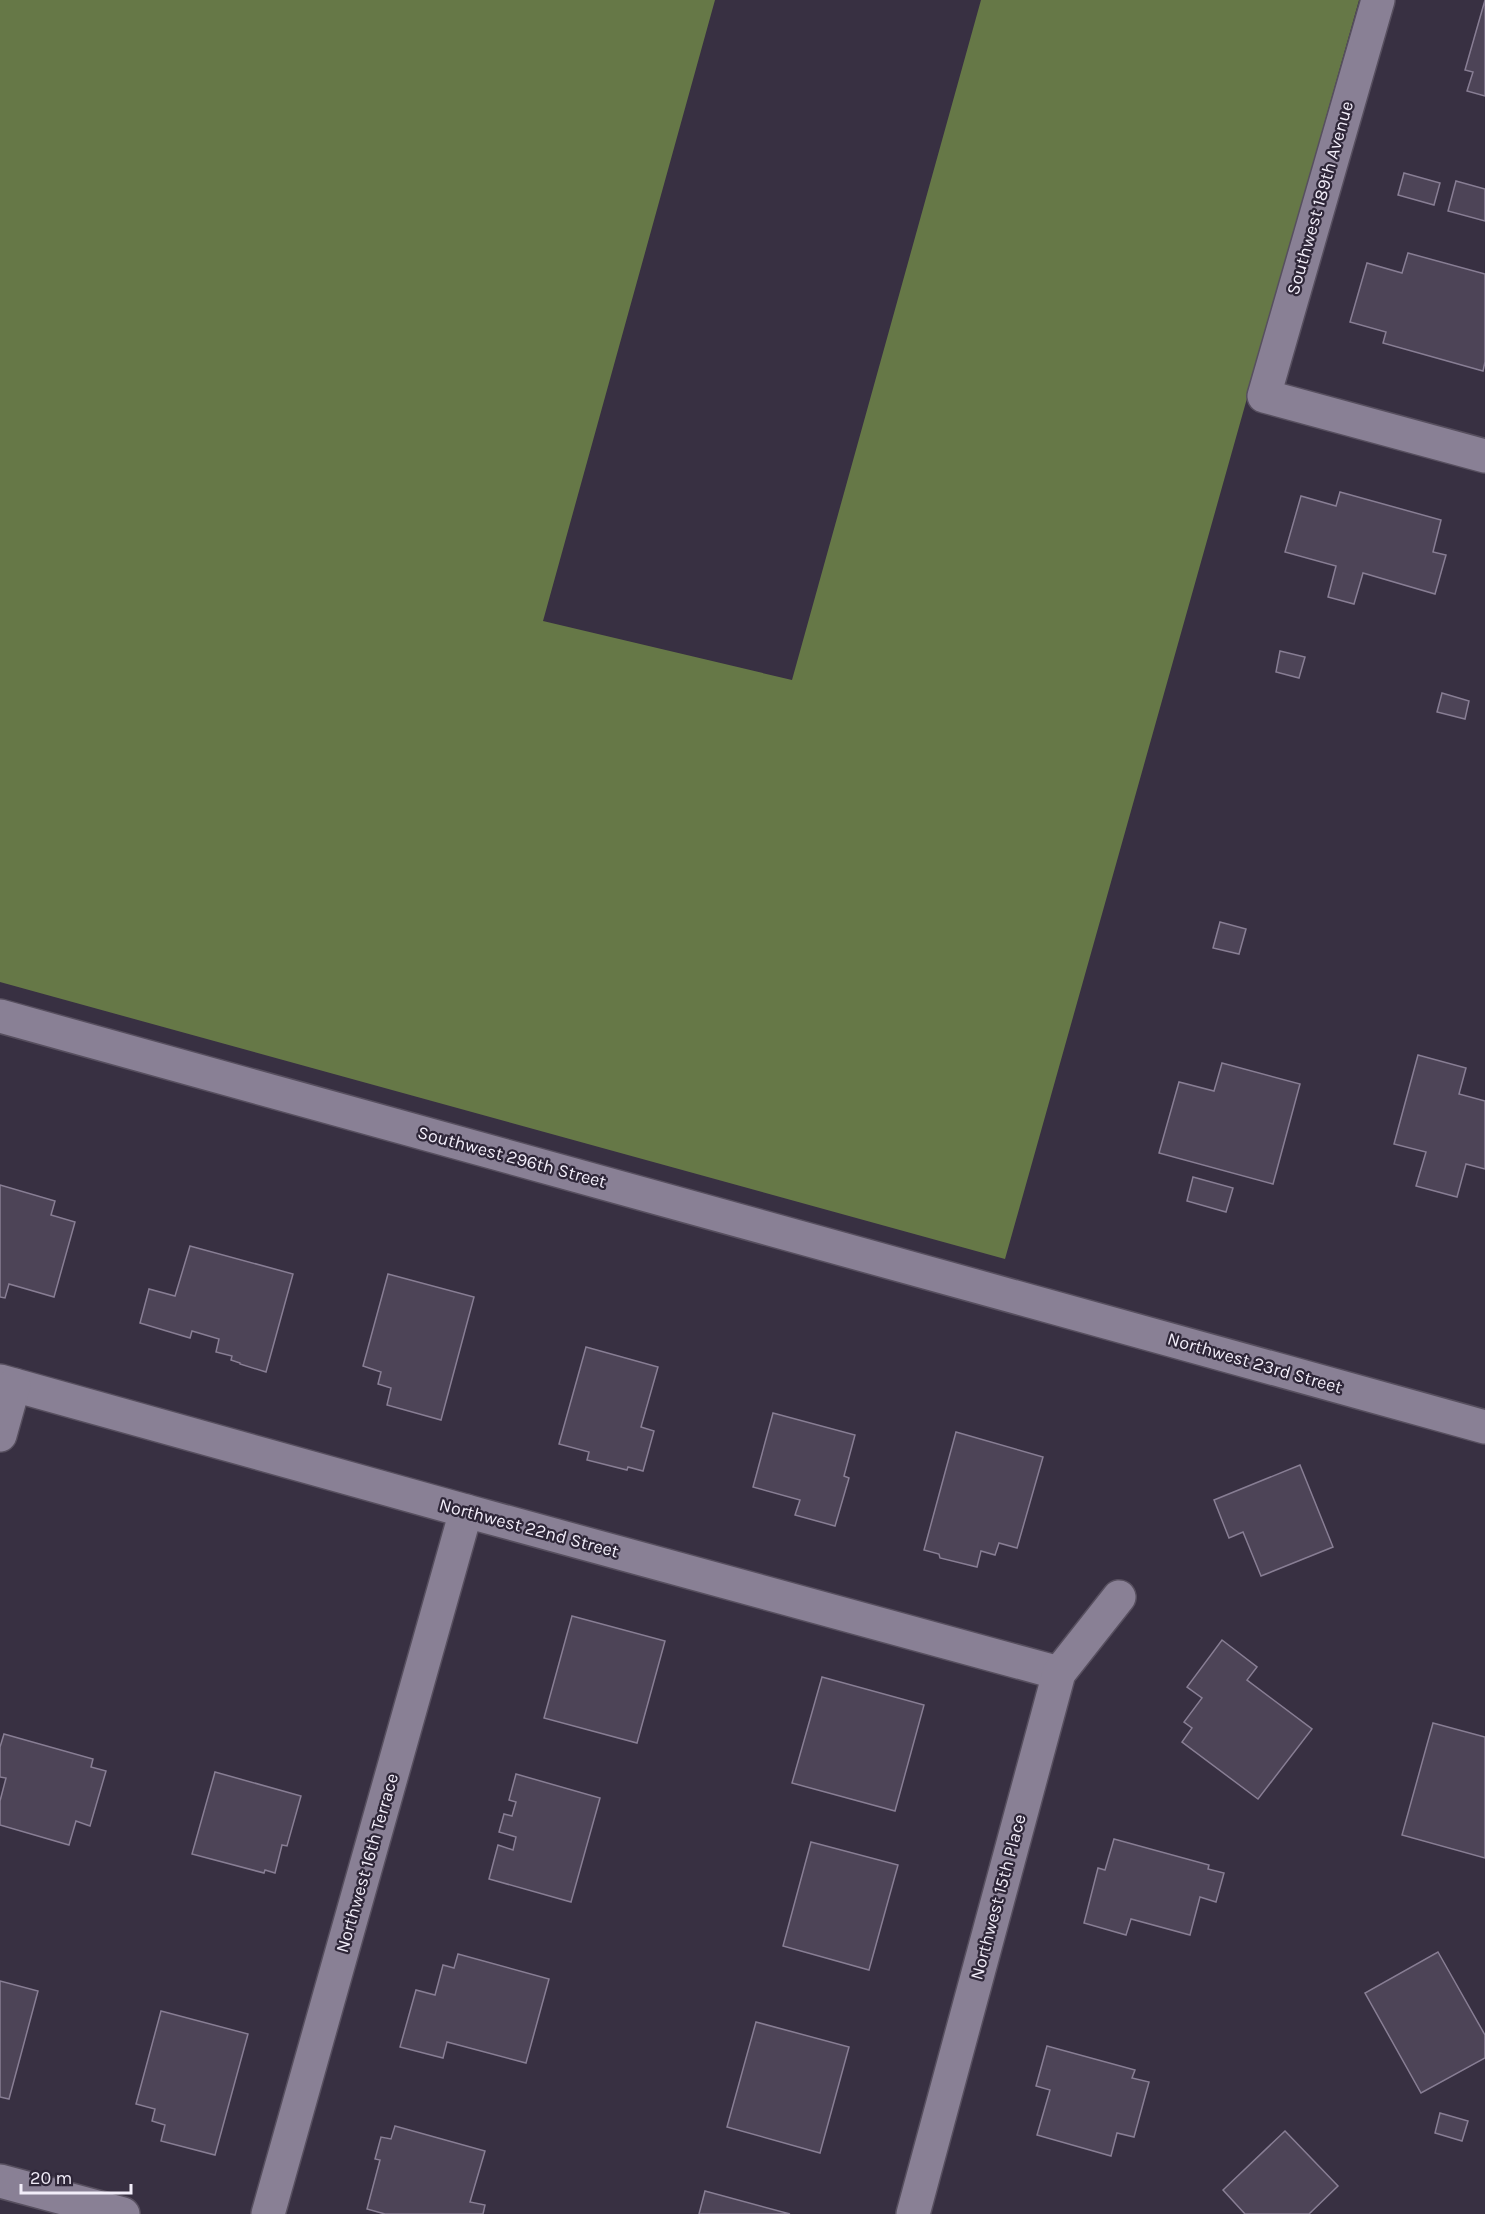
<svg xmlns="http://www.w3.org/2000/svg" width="1485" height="2214" font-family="Karla,sans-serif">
	<rect width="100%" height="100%" fill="#383042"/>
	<!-- forest -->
	<path fill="#667847" d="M0 0H715L543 621 792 680 981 0H1359L1005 1259 0 982Z"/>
	<!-- building -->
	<g fill="#4d4457" stroke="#887e94" stroke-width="1.5">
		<path d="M1485 0V96L1467 91 1473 72 1465 70Z"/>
		<path d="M1404 173 1440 183 1434 205 1398 195Z"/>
		<path d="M1456 181 1485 189V221L1448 211Z"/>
		<path d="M1408 253 1485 274V362L1483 371 1383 343 1386 332 1350 322 1367 263 1402 273Z"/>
		<path d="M1340 492 1441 520 1433 552 1446 555 1435 594 1363 573 1354 604 1328 597 1336 566 1285 552 1301 496 1336 506Z"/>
		<path d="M1280 651 1305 657 1299 678 1276 672Z"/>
		<path d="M1442 693 1469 701 1465 719 1437 712Z"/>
		<path d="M1220 922 1246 929 1239 954 1213 948Z"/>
		<path d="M1418 1055 1466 1068 1459 1094 1485 1101V1169L1466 1164 1457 1197 1416 1186 1426 1152 1394 1144Z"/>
		<path d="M1222 1063 1300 1084 1273 1184 1159 1153 1179 1082 1214 1091Z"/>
		<path d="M1193 1177 1233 1188 1226 1212 1187 1201Z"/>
		<path d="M0 1185 55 1201 51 1215 75 1222 54 1297 9 1284 5 1298 0 1297Z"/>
		<path d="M190 1246 293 1274 266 1372 240 1364V1363L231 1360 232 1356 216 1352 219 1339 192 1331 190 1338 140 1323 149 1289 175 1296Z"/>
		<path d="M388 1274 474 1297 441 1420 387 1405 391 1388 378 1384 381 1372 363 1366Z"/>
		<path d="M586 1347 658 1367 641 1427 654 1431 643 1471 628 1467 627 1470 587 1460 589 1452 559 1444Z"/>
		<path d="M773 1413 855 1435 844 1476 849 1478 835 1526 795 1515 800 1500 753 1487Z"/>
		<path d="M956 1432 1043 1457 1017 1548 999 1543 995 1555 981 1551 977 1567 940 1558 939 1554 924 1550Z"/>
		<path d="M1300 1465 1333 1547 1261 1576 1243 1532 1229 1538 1214 1500Z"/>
		<path d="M572 1616 665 1641 637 1743 544 1718Z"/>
		<path d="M1222 1640 1257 1667 1247 1680 1312 1729 1258 1799 1182 1742 1192 1728 1184 1722 1202 1698 1187 1687Z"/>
		<path d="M822 1677 924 1705 895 1811 792 1783Z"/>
		<path d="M1433 1723 1485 1737V1858L1402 1835Z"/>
		<path d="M4 1734 93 1759 91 1767 106 1771 90 1826 76 1821 69 1845 0 1825V1801L6 1778 0 1777V1747Z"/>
		<path d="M215 1772 301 1796 287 1846 282 1845 275 1873 265 1870 264 1873 192 1854Z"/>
		<path d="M516 1774 600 1798 571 1902 489 1879 498 1845 513 1850 516 1837 499 1832 504 1814 512 1816 516 1802 509 1800Z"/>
		<path d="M1114 1839 1209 1865 1208 1869 1224 1873 1216 1902 1200 1897 1190 1935 1131 1919 1126 1935 1084 1923 1098 1868 1105 1870Z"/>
		<path d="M811 1842 898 1865 869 1970 783 1946Z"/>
		<path d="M1438 1952 1485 2035V2058L1421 2093 1365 1993Z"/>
		<path d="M458 1954 549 1979 526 2063 447 2042 443 2058 400 2047 416 1990 435 1995 443 1965 454 1968Z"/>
		<path d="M0 1981 38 1991 9 2099 0 2097Z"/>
		<path d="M161 2011 248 2034 215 2155 161 2141 165 2125 152 2121 155 2109 136 2104Z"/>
		<path d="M756 2022 849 2047 820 2153 727 2127Z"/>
		<path d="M1047 2046 1135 2070 1132 2078 1149 2082 1134 2137 1117 2133 1111 2156 1037 2135 1050 2090 1036 2086Z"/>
		<path d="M1440 2113 1468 2121 1462 2141 1435 2133Z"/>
		<path d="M395 2126 485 2151 470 2202 485 2205 483 2214H385L367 2209 380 2160 375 2159 381 2137 391 2139Z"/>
		<path d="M1285 2131 1338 2186 1309 2214H1245L1223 2190Z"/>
		<path d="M705 2191 790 2214H699Z"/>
	</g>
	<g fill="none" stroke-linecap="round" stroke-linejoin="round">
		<!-- minor casing -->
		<g stroke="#574f5f" stroke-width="36">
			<g id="minor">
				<path d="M1378 0 1264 396 1485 456"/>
				<path d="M0 1016 1485 1427"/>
				<path d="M0 1381 466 1511 1059 1673"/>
				<path d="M0 1435 14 1385"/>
				<path d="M0 2181 123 2214"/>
				<path d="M268 2214 466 1511"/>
				<path d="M913 2214 1059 1673 1119 1597"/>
			</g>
		</g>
		<!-- minor -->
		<use href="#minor" stroke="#898095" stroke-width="33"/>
	</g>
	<g text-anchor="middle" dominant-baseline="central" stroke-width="4.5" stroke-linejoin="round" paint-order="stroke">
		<!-- street labels -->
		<g font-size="18" fill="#f2edf9" stroke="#2e2638">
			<text transform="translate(1320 198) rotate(-74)">Southwest 189th Avenue</text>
			<text transform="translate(512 1157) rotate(15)">Southwest 296th Street</text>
			<text transform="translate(1255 1363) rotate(16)">Northwest 23rd Street</text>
			<text transform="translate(529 1528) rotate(15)">Northwest 22nd Street</text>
			<text transform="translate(367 1863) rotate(-74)">Northwest 16th Terrace</text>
			<text transform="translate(998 1897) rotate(-75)">Northwest 15th Place</text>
		</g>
	</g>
	<!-- scale -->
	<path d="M21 2184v9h110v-9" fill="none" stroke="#f2edf9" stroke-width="3"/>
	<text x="30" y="2184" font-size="18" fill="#f2edf9" stroke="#2e2638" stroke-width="4.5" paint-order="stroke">20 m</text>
</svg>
